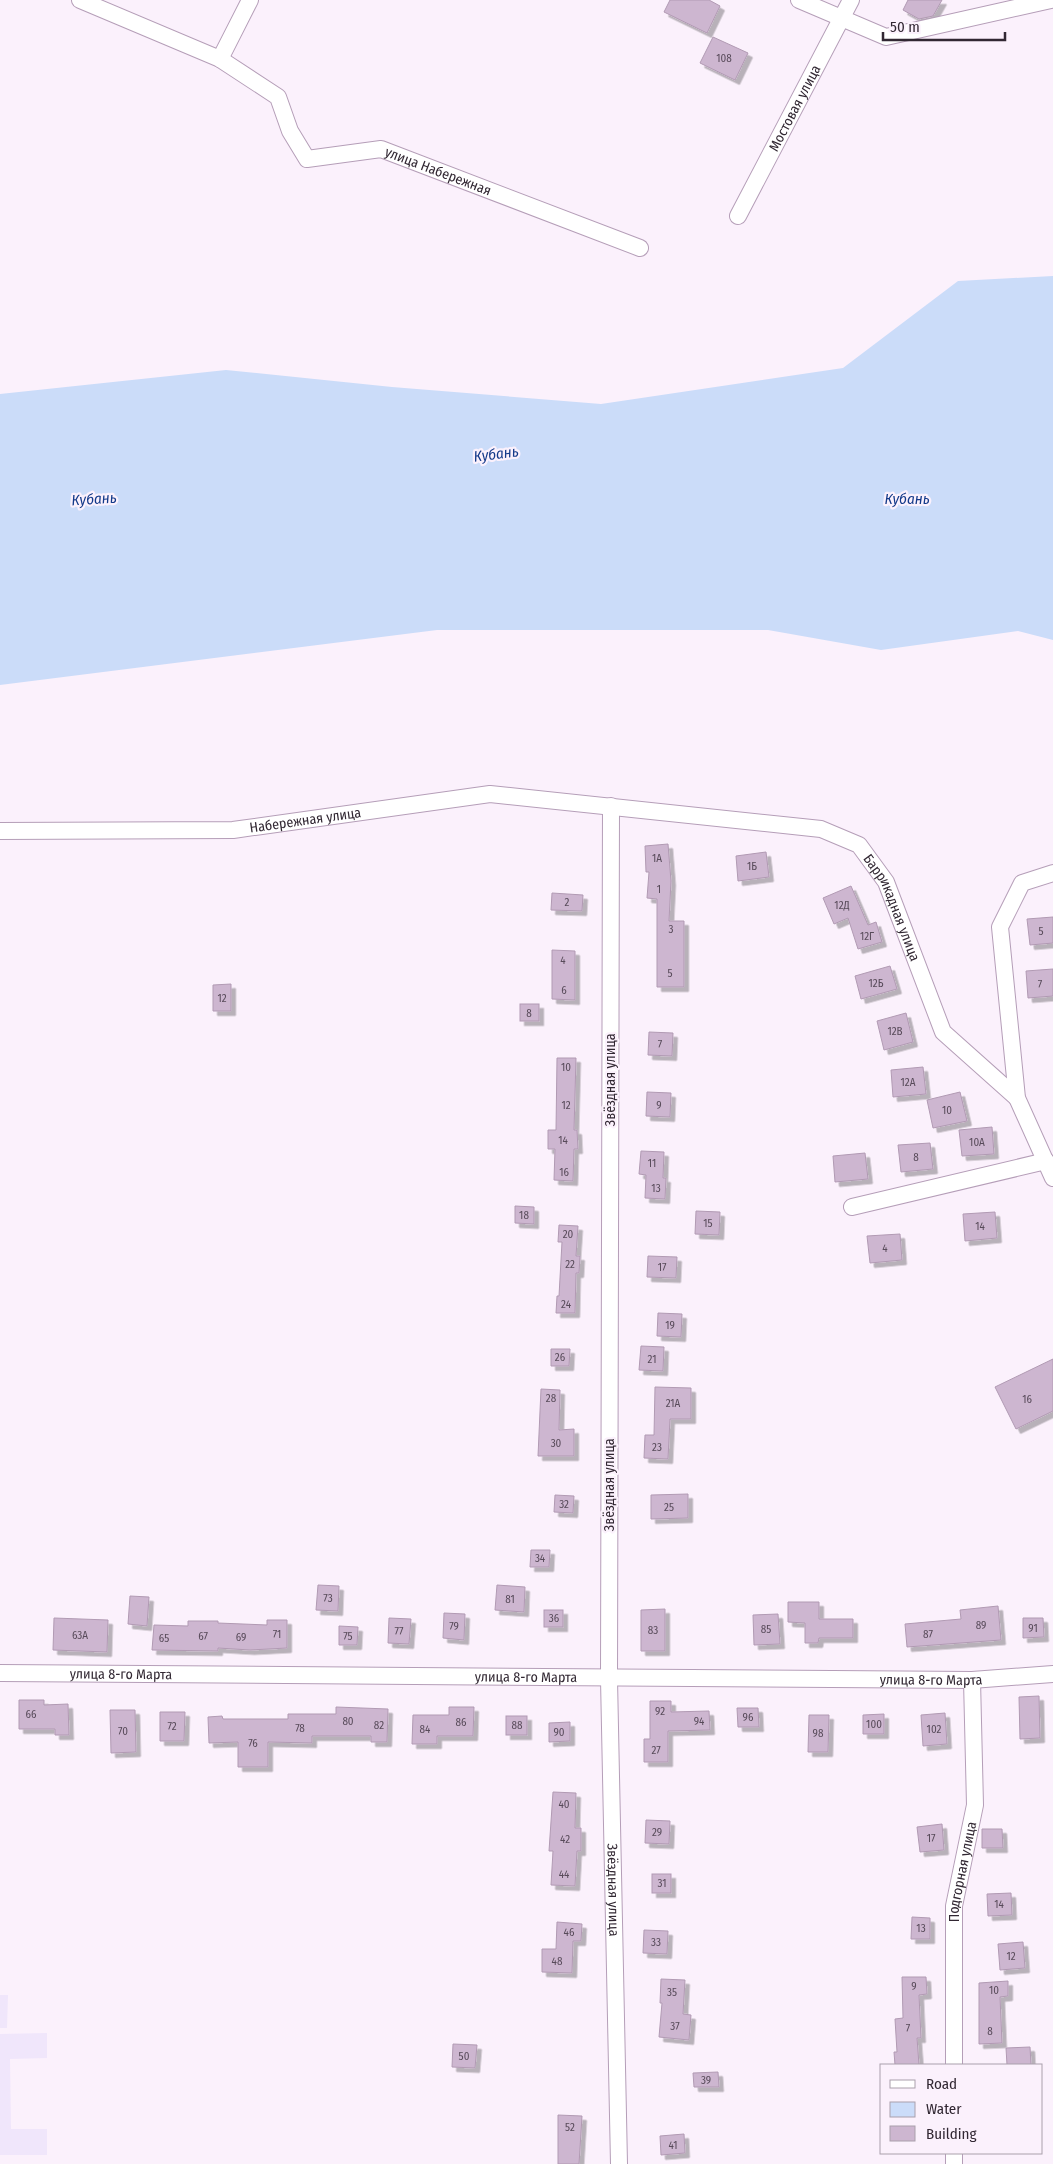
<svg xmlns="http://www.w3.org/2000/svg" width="1053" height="2164" font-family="'Fira Sans Condensed',sans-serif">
	<defs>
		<filter id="shadow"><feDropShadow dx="4.5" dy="4.5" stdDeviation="0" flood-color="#0004"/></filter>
	</defs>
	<rect width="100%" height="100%" fill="#fbf1fc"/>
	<!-- education -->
	<g fill="#f0e6fb">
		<path d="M0 1995H8L7 2028H0Z"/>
		<path d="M47 2033V2058L10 2059 11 2129H47V2155H0V2034Z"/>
	</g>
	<!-- water -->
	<path fill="#cbdcf9" d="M1053 276V640L1018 631 881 650 768 630H437L0 685V394L226 370 392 387 601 404 843 368 958 281Z"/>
	<!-- building -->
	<g fill="#cdb6d0" stroke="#b19ab3" filter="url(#shadow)">
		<path d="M670 0H709L720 6 707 33 664 12Z"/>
		<path d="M908 0H942L933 16 919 19 903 10Z"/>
		<path d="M713 37 748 53 735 80 700 63Z"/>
		<path d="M668 844 671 881 669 921H684V987H657V899L647 898 649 872H646L645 846Z"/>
		<path d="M766 852 769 877 738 881 736 856Z"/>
		<path d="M851 886 868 925 876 922 882 942 858 949 848 918 834 924 823 898Z"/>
		<path d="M552 893 583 895 582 911 551 910Z"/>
		<path d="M1053 917V943L1030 945 1027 919Z"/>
		<path d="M552 950 575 951V1000L552 999Z"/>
		<path d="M890 966 897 989 861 999 855 976Z"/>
		<path d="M1053 969V996L1028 998 1026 971Z"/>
		<path d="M231 984V1011H213V985Z"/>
		<rect x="520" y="1004" width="19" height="17"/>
		<path d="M906 1013 913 1042 884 1050 877 1021Z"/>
		<path d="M649 1032 673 1033 672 1056 648 1055Z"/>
		<path d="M557 1058H576L574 1130H577L578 1149H574L573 1181 554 1180 555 1149H548V1130H556Z"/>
		<path d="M923 1067 926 1094 893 1097 891 1070Z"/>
		<path d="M647 1092 671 1093 670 1117 646 1116Z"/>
		<path d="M960 1092 967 1121 933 1128 927 1100Z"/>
		<path d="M992 1127 994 1154 962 1156 959 1130Z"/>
		<path d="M930 1143 933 1169 901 1172 898 1145Z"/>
		<path d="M641 1151 664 1152 663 1178H666L665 1199 645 1198 646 1175 639 1174Z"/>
		<path d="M865 1153 868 1179 835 1182 833 1156Z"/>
		<path d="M515 1206 534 1207V1224L515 1223Z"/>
		<path d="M696 1211 720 1212 719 1235 695 1234Z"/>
		<path d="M995 1212 997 1238 965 1241 963 1214Z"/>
		<path d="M559 1225 578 1226 576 1256H580L579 1273H576L575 1313H556L557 1296H559L562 1242H558Z"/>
		<path d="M900 1234 902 1260 870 1263 867 1236Z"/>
		<path d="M648 1256 677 1257 676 1278 647 1277Z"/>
		<path d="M658 1313 682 1314 681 1337 657 1336Z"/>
		<path d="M641 1346 664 1347 663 1371 639 1370Z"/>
		<path d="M551 1349H570L569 1366H551Z"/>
		<path d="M1053 1359V1411L1016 1429 995 1387Z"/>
		<path d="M655 1387 691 1388V1419H670L668 1459 644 1458 645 1435H654Z"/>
		<path d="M541 1389 560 1390 559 1430 574 1429V1456H538Z"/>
		<path d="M688 1494V1518L651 1519V1495Z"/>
		<path d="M555 1495 574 1496 573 1513 554 1512Z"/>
		<path d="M531 1550H550L549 1567H530Z"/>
		<path d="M318 1585 339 1586 338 1611 316 1610Z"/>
		<path d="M497 1585 525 1587 524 1612 495 1610Z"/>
		<path d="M130 1596 149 1597 147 1626 128 1624Z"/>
		<path d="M788 1602H819V1619H853V1638H819L818 1643H805V1623L788 1622Z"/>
		<path d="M998 1606 1001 1640 907 1647 905 1624 961 1619 960 1610Z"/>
		<path d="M665 1609V1651H641V1610Z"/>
		<rect x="544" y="1610" width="19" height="17"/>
		<path d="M444 1613 465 1614 464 1640 443 1638Z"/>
		<path d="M778 1614 780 1644 754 1645 753 1615Z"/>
		<path d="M54 1618 108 1620 107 1652 53 1650Z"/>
		<path d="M389 1618 411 1619 409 1644 388 1643Z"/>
		<path d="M1023 1618H1043L1044 1637 1023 1638Z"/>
		<path d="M267 1620H287V1648L250 1650 218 1648V1651L152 1650 154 1625 188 1626V1621H218V1623L267 1625Z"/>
		<path d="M339 1626 358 1627 357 1645H339Z"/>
		<path d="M1039 1696 1040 1738 1020 1739 1019 1697Z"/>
		<path d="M19 1700H44V1705L68 1704 69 1735H55V1729H19Z"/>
		<path d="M650 1701H671V1712L709 1711 710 1730 668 1731V1762H644V1739H650Z"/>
		<path d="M336 1707 388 1709 387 1742H371V1736H312V1743L268 1742V1767H238V1742L209 1743 208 1717 222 1716 223 1719H288V1714H336Z"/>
		<path d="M449 1707H474L473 1736H437V1744H412L413 1715H449Z"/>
		<path d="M737 1708H758L759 1727H738Z"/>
		<path d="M110 1710H135L136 1752 111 1753Z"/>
		<path d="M160 1712H185L184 1741H160Z"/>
		<path d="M945 1713 947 1744 923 1746 921 1715Z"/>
		<path d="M884 1714V1734H863V1715Z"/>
		<path d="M809 1715H829L828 1752H808Z"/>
		<rect x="506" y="1716" width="21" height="19"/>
		<path d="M570 1722V1741L549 1742V1723Z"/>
		<path d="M553 1792 576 1793 575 1828H581V1851H577L575 1886 551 1885 553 1851H549Z"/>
		<path d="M646 1820 670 1821 669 1844 645 1843Z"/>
		<path d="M942 1824 944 1850 920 1852 917 1827Z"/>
		<path d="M982 1829H1002L1003 1848H982Z"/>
		<rect x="652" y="1874" width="19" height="19"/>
		<path d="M1011 1893 1012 1915 988 1916 987 1894Z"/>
		<path d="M912 1917 930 1918V1939H911Z"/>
		<path d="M557 1922 582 1924 581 1941H573L572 1973 542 1972V1949H556Z"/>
		<path d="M644 1930 668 1931 667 1954 643 1953Z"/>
		<path d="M1023 1942 1025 1968 1000 1970 998 1944Z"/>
		<path d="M902 1977H926L927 1994 919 1995 921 2038H917L919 2065H895L894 2052H897L895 2019 903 2018Z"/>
		<path d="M661 1979 685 1980 683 2014 691 2015 689 2040 659 2037 662 2003H660Z"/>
		<path d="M1008 1981V1996L1000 1997 1002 2043 979 2044V1983Z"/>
		<path d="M453 2044 477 2045 475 2068 452 2067Z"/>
		<path d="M1030 2047 1031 2065H1007L1006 2048Z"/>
		<path d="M718 2072 719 2087H694L693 2073Z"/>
		<path d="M558 2115 582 2116 579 2164H558Z"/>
		<path d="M684 2134 685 2153 661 2155 660 2136Z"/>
	</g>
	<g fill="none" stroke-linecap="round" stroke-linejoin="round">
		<!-- minor casing -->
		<g stroke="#b59eb8" stroke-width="18">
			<g id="minor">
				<path id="s1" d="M80 0 220 59 278 97 290 131 307 159 381 149 640 248"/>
				<path d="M799 0 886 37 1051 0"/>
				<path d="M220 59 250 0"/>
				<path id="s2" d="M738 216 851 0"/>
				<path id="s3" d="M611 806 609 1679 619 2164"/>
				<path id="s4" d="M0 831 233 830 490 794 821 829 859 845 886 882 943 1032 1017 1098"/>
				<path d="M1053 873 1022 883 1000 927 1017 1098 1053 1178"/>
				<path d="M852 1207 1046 1161"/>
				<path id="s5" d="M0 1673 972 1680 1053 1674"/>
				<path id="s6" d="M954 2065V1906L975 1805 972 1680"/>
				<path d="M954 2164V2153"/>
			</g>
		</g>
		<!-- minor -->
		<use href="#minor" stroke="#fff" stroke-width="16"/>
	</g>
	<g text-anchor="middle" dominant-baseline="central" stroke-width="4.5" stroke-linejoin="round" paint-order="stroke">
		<!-- number labels -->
		<g font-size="11" fill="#584b5a">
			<text x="724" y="58">108</text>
			<text x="657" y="858">1А</text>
			<text x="752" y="866">1Б</text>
			<text x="659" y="889">1</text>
			<text x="567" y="902">2</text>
			<text x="842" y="905">12Д</text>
			<text x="671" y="929">3</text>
			<text x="1041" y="931">5</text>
			<text x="867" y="936">12Г</text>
			<text x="563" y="960">4</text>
			<text x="670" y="973">5</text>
			<text x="876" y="983">12Б</text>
			<text x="1040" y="984">7</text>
			<text x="564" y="990">6</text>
			<text x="222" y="998">12</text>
			<text x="529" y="1013">8</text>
			<text x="895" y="1031">12В</text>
			<text x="660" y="1044">7</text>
			<text x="566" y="1067">10</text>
			<text x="908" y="1082">12А</text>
			<text x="566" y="1105">12</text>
			<text x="659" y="1105">9</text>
			<text x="947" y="1110">10</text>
			<text x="563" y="1140">14</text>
			<text x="977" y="1142">10А</text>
			<text x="916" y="1157">8</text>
			<text x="652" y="1163">11</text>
			<text x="564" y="1172">16</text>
			<text x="656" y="1188">13</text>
			<text x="524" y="1215">18</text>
			<text x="708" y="1223">15</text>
			<text x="980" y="1226">14</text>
			<text x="568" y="1234">20</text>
			<text x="885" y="1248">4</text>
			<text x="570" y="1264">22</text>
			<text x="662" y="1267">17</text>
			<text x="566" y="1304">24</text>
			<text x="670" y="1325">19</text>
			<text x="560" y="1357">26</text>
			<text x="652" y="1359">21</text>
			<text x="551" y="1398">28</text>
			<text x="1027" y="1399">16</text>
			<text x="673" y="1403">21А</text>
			<text x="556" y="1443">30</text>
			<text x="657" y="1447">23</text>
			<text x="564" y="1504">32</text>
			<text x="669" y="1507">25</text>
			<text x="540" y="1558">34</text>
			<text x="328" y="1598">73</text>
			<text x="510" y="1599">81</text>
			<text x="554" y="1618">36</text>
			<text x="981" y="1625">89</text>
			<text x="454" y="1626">79</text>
			<text x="1033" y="1628">91</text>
			<text x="766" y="1629">85</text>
			<text x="653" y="1630">83</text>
			<text x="399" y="1631">77</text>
			<text x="277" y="1634">71</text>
			<text x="928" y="1634">87</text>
			<text x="80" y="1635">63А</text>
			<text x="203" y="1636">67</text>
			<text x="348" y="1636">75</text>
			<text x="241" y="1637">69</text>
			<text x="164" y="1638">65</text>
			<text x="660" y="1711">92</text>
			<text x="31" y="1714">66</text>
			<text x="748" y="1717">96</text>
			<text x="348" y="1721">80</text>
			<text x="699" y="1721">94</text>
			<text x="461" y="1722">86</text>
			<text x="874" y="1724">100</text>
			<text x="379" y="1725">82</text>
			<text x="517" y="1725">88</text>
			<text x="172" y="1726">72</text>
			<text x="300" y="1728">78</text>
			<text x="425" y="1729">84</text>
			<text x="934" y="1729">102</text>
			<text x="123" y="1731">70</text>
			<text x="559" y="1732">90</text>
			<text x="818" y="1733">98</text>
			<text x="253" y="1743">76</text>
			<text x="656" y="1750">27</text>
			<text x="564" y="1804">40</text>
			<text x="657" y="1832">29</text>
			<text x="931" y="1838">17</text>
			<text x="565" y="1839">42</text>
			<text x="564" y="1874">44</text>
			<text x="662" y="1883">31</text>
			<text x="999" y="1904">14</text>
			<text x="921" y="1928">13</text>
			<text x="569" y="1932">46</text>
			<text x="656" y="1942">33</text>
			<text x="1011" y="1956">12</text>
			<text x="557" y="1961">48</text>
			<text x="914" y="1986">9</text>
			<text x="994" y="1990">10</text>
			<text x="672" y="1992">35</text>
			<text x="675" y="2026">37</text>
			<text x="908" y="2028">7</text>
			<text x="990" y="2031">8</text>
			<text x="464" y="2056">50</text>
			<text x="706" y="2080">39</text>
			<text x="570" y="2127">52</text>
			<text x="673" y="2145">41</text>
		</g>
		<!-- street labels -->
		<g font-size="14" fill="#312732" stroke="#fbf1fc">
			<text stroke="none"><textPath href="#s2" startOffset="122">Мостовая улица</textPath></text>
			<text stroke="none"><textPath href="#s1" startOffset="426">улица Набережная</textPath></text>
			<text stroke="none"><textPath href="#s4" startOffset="306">Набережная улица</textPath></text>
			<text stroke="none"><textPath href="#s4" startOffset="938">Баррикадная улица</textPath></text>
			<text transform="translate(610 1080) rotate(-90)">Звёздная улица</text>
			<text transform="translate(609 1485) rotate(-90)">Звёздная улица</text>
			<text stroke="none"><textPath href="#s5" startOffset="121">улица 8-го Марта</textPath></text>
			<text stroke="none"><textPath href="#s5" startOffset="526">улица 8-го Марта</textPath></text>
			<text stroke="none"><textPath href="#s5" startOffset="931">улица 8-го Марта</textPath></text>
			<text stroke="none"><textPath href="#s6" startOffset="194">Подгорная улица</textPath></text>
			<text stroke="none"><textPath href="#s3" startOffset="1084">Звёздная улица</textPath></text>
		</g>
		<!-- water labels -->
		<g font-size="15" font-style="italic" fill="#133989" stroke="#fbf1fc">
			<text transform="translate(496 454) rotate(-7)">Кубань</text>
			<text transform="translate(94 499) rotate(-4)">Кубань</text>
			<text x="907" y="499">Кубань</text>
		</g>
	</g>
	<!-- legend -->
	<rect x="880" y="2064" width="162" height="90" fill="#fbf1fc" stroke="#aaa0ab"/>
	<rect x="890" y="2080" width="25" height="8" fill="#ffffff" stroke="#aaa0ab"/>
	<text x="926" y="2089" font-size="15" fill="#312732">Road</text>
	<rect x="890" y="2102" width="25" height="15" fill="#cbdcf9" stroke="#aaa0ab"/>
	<text x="926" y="2114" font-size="15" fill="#312732">Water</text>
	<rect x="890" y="2126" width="25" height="15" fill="#cdb6d0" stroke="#aaa0ab"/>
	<text x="926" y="2139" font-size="15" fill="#312732">Building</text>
	<!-- scale -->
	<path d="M883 32v8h122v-8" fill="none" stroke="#312732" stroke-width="2.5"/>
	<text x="890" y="32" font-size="15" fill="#312732" stroke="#fbf1fc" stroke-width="4" paint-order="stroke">50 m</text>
</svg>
